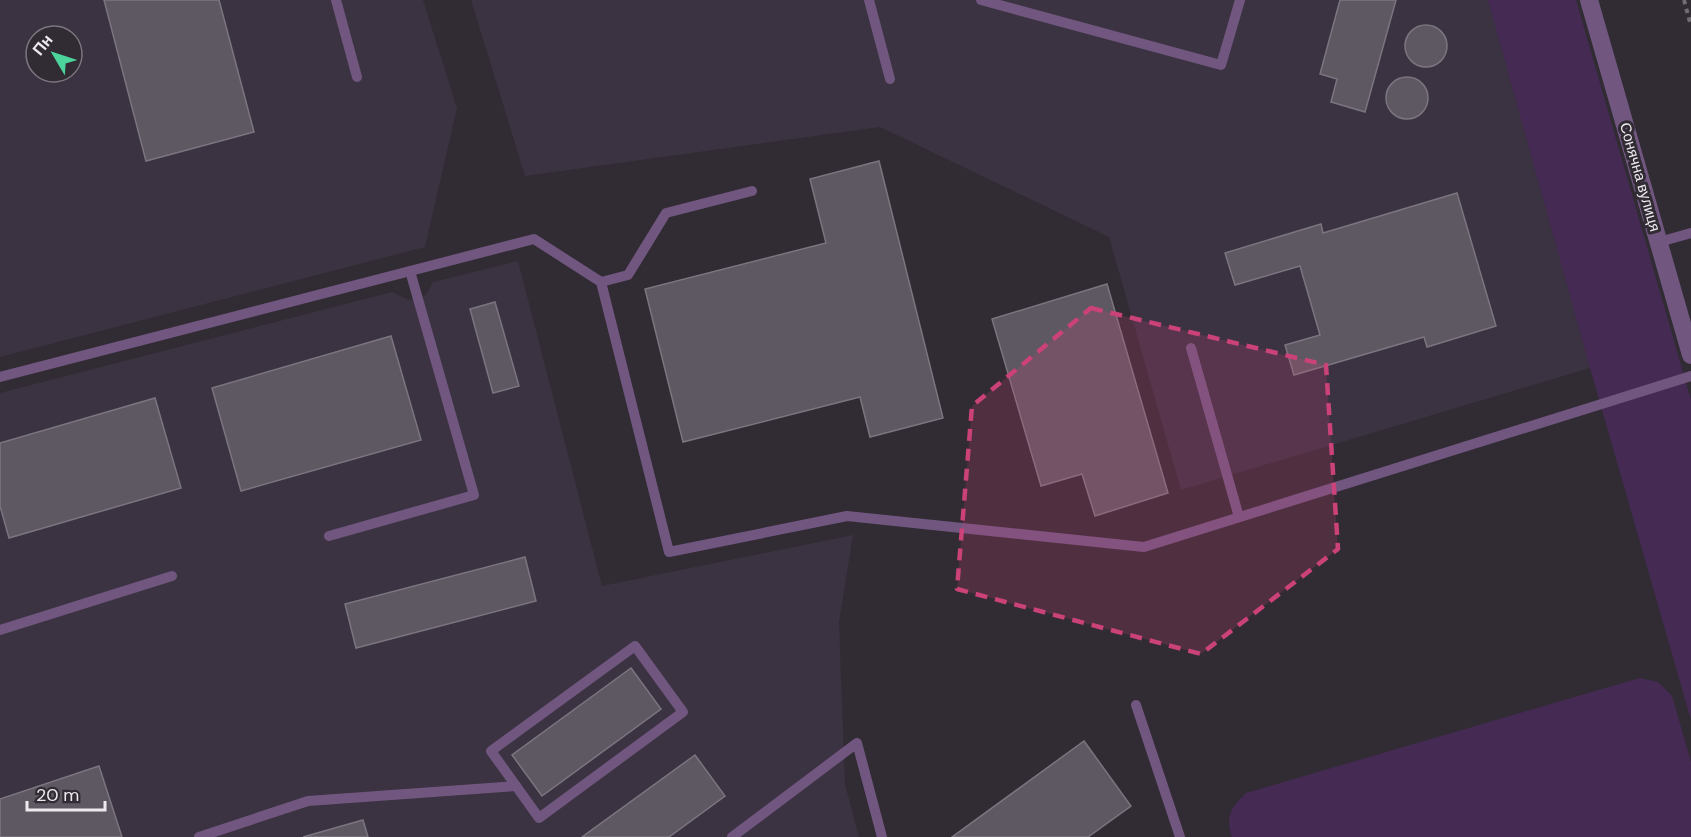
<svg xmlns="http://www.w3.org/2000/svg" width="1691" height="837" font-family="'DM Sans',sans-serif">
	<rect width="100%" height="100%" fill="#312b34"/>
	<!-- built -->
	<g fill="#3b3341" fill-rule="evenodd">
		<path d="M0 0H423L457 108 425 247 0 357ZM36 36H72V72H36Z"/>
		<path d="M471 0H1488L1590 368 1181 490 1109 237 880 127 525 176Z"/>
		<path d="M518 261 602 586 853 535 839 622 845 784 859 837H0V393L392 292 409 300 426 295 433 282Z"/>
	</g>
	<!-- green -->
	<g fill="#452b54">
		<path d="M1488 0H1576L1691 400V720L1590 368Z"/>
		<path d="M1640 678 1658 682 1672 696 1691 762V837H1232C1225 816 1231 808 1246 793Z"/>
	</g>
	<!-- building -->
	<g fill="#5e5862" stroke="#7b7580" stroke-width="1.5">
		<path d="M104 0H219L254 132 146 161Z"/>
		<path d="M1340 0H1396L1365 112 1331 102 1337 79 1320 74Z"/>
		<circle cx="1426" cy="46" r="21"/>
		<circle cx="1407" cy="98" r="21"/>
		<path d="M879 161 943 418 870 437 860 397 683 442 645 289 826 243 810 179Z"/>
		<path d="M1457 193 1496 326 1427 347 1424 337 1294 375 1285 345 1320 335 1300 266 1235 285 1225 253 1321 224 1323 233Z"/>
		<path d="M1107 284 1168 493 1095 516 1082 474 1041 486 992 319Z"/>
		<path d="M495 302 519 386 493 393 470 309Z"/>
		<path d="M391 336 421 440 241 491 212 388Z"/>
		<path d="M155 398 181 488 9 538 0 506V443Z"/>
		<path d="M525 557 536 601 356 648 345 604Z"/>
		<path d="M631 668 661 709 542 796 512 755Z"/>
		<path d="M1084 741 1131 806 1088 837H952Z"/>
		<path d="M695 755 725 796 669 837H582Z"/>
		<path d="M99 766 122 837H0V799Z"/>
		<path d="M363 820 368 837H303Z"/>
	</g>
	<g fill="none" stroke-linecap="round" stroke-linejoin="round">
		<!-- path -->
		<path stroke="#716c74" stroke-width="4" stroke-dasharray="4.5 4.5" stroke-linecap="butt" d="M1684 0 1691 26"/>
		<!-- lane -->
		<g stroke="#715780" stroke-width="10">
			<path d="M336 0 357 77"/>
			<path d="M869 0 890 79"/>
			<path d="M981 0 1221 65 1240 0"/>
			<path d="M1659 242 1691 233"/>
			<path d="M601 282 628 275 666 213 752 191"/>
			<path d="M1191 348 1239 517"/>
			<path d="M0 377 534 239 601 282 669 552 847 516 1144 547 1691 376"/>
			<path d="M329 536 474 495 410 271"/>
			<path d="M0 630 172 576"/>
			<path d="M635 646 683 712 539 818 491 751Z"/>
			<path d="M1136 705 1180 837"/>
			<path d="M199 837 308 801 516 786"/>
			<path d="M732 837 857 743 882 837"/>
		</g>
		<!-- street -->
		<path stroke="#715780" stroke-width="18" d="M1589 0 1691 355"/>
	</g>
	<!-- marked area -->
	<path fill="#cb4279" fill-opacity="0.2" stroke="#cb4279" stroke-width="4.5" stroke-dasharray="12 8" stroke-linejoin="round" d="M1091 308 1326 365 1338 549 1201 654 957 589 972 406Z"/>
	<g text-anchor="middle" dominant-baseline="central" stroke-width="6" stroke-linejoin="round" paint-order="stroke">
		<!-- street labels -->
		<g font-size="15" fill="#ede9ef" stroke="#312b34">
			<text transform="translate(1640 177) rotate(74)">Сонячна вулиця</text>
		</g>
	</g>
	<!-- north arrow -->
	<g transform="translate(54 54) rotate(309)"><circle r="28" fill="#312b34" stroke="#7c777f" stroke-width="1.5"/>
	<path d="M0-4.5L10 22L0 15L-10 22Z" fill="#4bd49b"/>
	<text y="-9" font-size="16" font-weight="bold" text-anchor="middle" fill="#ede9ef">Пн</text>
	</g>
	<!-- scale -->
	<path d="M27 801v9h78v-9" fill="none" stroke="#ede9ef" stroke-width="3"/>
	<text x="36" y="801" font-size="18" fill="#ede9ef" stroke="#312b34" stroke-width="4.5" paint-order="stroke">20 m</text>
</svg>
